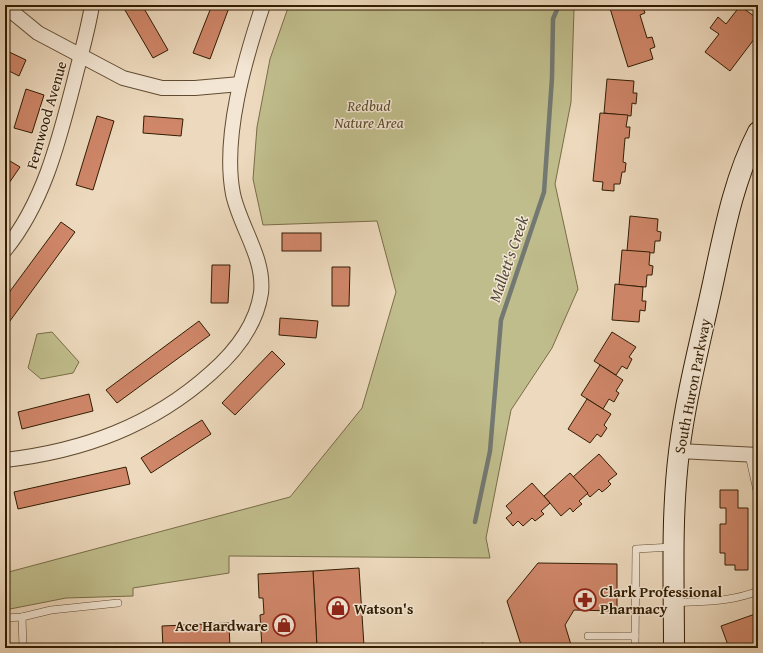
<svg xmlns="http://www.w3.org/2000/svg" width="763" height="653" font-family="'Gentium Book Plus',serif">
	<rect width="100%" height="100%" fill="#edd9bd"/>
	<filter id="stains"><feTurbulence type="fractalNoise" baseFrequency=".005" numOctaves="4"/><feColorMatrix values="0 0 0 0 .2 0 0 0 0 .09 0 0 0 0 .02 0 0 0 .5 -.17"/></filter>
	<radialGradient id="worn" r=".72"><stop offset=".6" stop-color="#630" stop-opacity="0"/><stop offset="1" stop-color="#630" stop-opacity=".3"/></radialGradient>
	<!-- green -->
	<g fill="#c0bd8c" stroke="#796d47">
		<path d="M289 5H578L574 10 571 102 555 184 578 289 552 348 511 410 486 538 490 558 229 556V573L133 588V596L66 598 5 610V573L290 497 362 408 396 292 377 221 263 225 253 179 257 127 270 59Z"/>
		<path d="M52 332 79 362 73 373 41 379 28 368 37 334Z"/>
	</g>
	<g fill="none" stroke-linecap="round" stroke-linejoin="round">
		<!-- stream -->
		<path stroke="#737972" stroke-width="4.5" d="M475 522 490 451 501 320 544 192 552 78 553 19 559 5"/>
	</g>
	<!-- building -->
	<g fill="#cf8669" stroke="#321d02">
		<path d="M122 5H142L168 50 153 58Z"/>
		<path d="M212 5H230L210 59 193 53Z"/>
		<path d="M609 5H642L645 13 640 15 647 38 652 37 655 47 650 49 653 59 628 67Z"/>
		<path d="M740 6 758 19V34L730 71 705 52 719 34 710 28 718 17 726 24Z"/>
		<path d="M5 50 26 60 19 76 5 69Z"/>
		<path d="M607 79 634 81 633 93H637L636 104 632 103 631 116 604 113Z"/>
		<path d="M26 89 44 95 32 133 14 128Z"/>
		<path d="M600 113 628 115 626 127H630L629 138H625L623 162 626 163 625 172H622L620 184H614V191L602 190 603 182 593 181Z"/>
		<path d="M97 116 114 121 93 190 76 185Z"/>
		<path d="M144 116 183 119 181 136 143 133Z"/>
		<path d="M5 158 20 167 5 189Z"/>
		<path d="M630 216 658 219 657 231 661 232 660 241H655L654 253 627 251Z"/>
		<path d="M61 222 75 232 7 325 5 323V298Z"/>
		<rect x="282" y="233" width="39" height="18"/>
		<path d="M622 250 650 252 649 265 653 266 652 275H647L646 287 619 285Z"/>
		<path d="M212 265H230L228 303H211Z"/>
		<path d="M332 267H350L349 306H332Z"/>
		<path d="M615 284 643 287 642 301H646L645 311 640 310 639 322 612 320Z"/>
		<path d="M280 318 318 321 316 338 279 335Z"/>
		<path d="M199 321 210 335 117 403 106 390Z"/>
		<path d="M612 332 636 347 629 357 632 359 627 369 622 366 616 375 594 361Z"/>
		<path d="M272 351 285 364 235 415 222 403Z"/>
		<path d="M600 365 623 380 616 391 619 393 614 402 609 399 603 409 581 395Z"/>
		<path d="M89 394 93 411 22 429 18 412Z"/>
		<path d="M587 399 611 414 604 425 607 428 601 437 597 434 590 443 568 429Z"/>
		<path d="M202 420 211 434 151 473 141 458Z"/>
		<path d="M599 454 617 474 608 481 611 484 607 488 602 492 599 489 590 497 573 477Z"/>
		<path d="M126 467 130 484 18 509 14 492Z"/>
		<path d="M570 473 588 493 579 501 582 504 577 508 573 512 570 508 561 516 544 496Z"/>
		<path d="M532 483 550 503 541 511 544 514 535 521 532 518 523 526 518 521 513 526 506 518 512 513 506 506Z"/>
		<path d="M720 490H738V508H748V570H735V565H725V553H720V524H726V508H720Z"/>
		<path d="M538 563 617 564V611L574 610 565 625 572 648H522L507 601Z"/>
		<path d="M359 568 364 646 317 648 313 571Z"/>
		<path d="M313 571 317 648H262L260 615 264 614 263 598H259L258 574Z"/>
		<path d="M758 613V648H729L721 626Z"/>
		<path d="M229 623 230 648H163L162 626Z"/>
	</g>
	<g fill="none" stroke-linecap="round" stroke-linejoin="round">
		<!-- service casing -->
		<g stroke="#614c31" stroke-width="8">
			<g id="service">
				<path d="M749 455 758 495"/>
				<path d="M674 603C703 601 731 602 758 591"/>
				<path d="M22 617 23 648"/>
				<path d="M5 618 22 617 51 610 118 603"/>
				<path d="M588 636H635"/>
				<path d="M635 648 636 549 673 547"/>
			</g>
		</g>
		<!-- minor casing -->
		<g stroke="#614c31" stroke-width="16">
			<g id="minor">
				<path d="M5 6 38 33 123 78 162 88H195L240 84"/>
				<path d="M5 250C44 202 59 140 74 82 80 57 88 31 92 5"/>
				<path d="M679 451 758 455"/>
				<path d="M5 460C83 451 152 426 211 373 235 352 256 326 261 293 265 258 240 227 233 194 222 137 245 59 263 5"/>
			</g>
		</g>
		<!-- secondary casing -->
		<g stroke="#321d02" stroke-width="22">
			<path id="secondary" d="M674 648C674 582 671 517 679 452 686 395 701 339 713 283 724 232 734 178 758 132"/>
		</g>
		<!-- path -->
		<path stroke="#321d02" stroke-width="2.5" stroke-dasharray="1 2" stroke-linecap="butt" d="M468 648 485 643 486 648"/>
		<!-- service -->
		<use href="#service" stroke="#f3e6d4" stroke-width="7"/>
		<!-- minor -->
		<use href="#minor" stroke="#f3e6d4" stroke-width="14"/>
		<!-- secondary -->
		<use href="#secondary" stroke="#f3e6d4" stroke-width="20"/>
	</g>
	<!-- icons -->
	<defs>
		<g id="pharmacy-ring" transform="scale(1.15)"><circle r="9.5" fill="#f3e6d4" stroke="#8f2418" stroke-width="1.5"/><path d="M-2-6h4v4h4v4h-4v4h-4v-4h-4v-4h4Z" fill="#8f2418"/></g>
		<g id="shop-ring" transform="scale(1.15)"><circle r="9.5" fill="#f3e6d4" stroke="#8f2418" stroke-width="1.5"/><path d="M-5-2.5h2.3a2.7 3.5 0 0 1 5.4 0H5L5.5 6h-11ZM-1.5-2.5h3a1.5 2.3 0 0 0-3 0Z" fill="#8f2418"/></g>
	</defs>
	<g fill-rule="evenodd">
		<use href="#pharmacy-ring" x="585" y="600"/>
		<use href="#shop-ring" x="338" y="608"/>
		<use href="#shop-ring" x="284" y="625"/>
	</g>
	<g text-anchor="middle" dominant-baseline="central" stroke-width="3" stroke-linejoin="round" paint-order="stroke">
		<!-- park labels -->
		<g font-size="15" font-style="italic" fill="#5d4d2b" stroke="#f3e6d4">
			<text x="369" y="105">Redbud<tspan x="369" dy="17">Nature Area</tspan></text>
		</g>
		<!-- street labels -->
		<g font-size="15" fill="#321d02" stroke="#f3e6d4">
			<text transform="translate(46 115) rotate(-74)">Fernwood Avenue</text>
			<text transform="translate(692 386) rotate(-79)">South Huron Parkway</text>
		</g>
		<!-- poi labels -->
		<g font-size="15" font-weight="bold" fill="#321d02" stroke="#f3e6d4" text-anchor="start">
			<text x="600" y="591">Clark Professional<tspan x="600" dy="17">Pharmacy</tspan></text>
			<text x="354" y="608">Watson's</text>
			<text x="268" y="625" text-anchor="end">Ace Hardware</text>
		</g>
		<!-- water labels -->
		<g font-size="16" font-style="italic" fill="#534b3a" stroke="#f3e6d4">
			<text transform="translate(508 259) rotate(-71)">Mallett's Creek</text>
		</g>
	</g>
	<!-- margin -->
	<rect width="763" height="653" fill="none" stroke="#edd9bd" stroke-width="20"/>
	<rect x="6" y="6" width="751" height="641" fill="none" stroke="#321d02" stroke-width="2"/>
	<rect x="10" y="10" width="743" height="633" fill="none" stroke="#321d02"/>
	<rect width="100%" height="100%" filter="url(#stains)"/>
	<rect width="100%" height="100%" fill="url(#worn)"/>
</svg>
